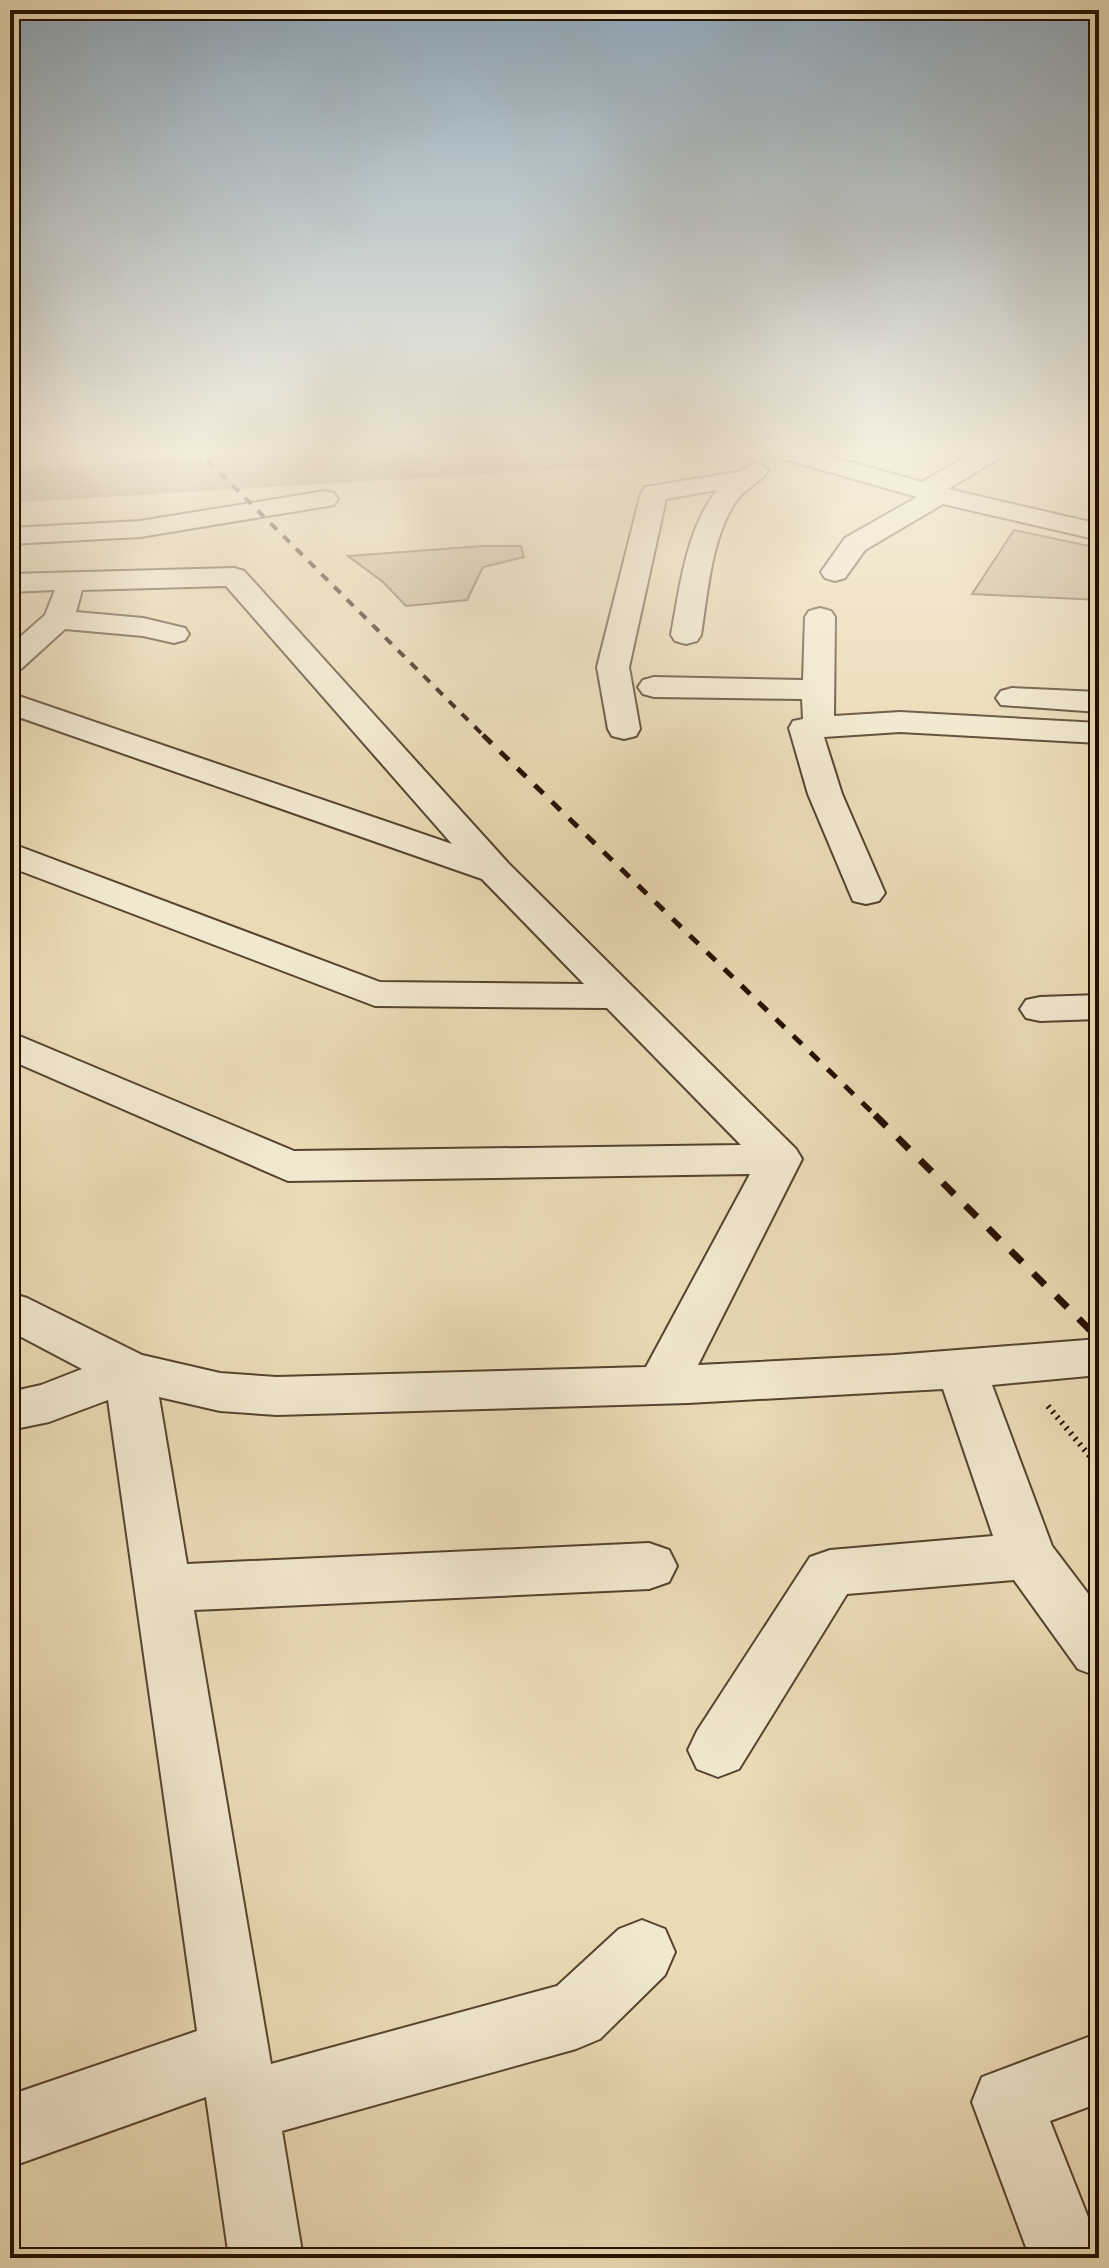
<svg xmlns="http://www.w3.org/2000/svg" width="1109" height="2268" font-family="'Sorts Mill Goudy',serif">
	<rect width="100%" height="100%" fill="#eadbb5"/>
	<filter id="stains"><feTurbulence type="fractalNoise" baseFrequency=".0025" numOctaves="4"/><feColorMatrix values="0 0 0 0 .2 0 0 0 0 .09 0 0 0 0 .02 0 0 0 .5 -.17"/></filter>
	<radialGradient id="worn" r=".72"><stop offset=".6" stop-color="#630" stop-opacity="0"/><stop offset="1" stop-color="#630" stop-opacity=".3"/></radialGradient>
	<!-- green -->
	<g fill="#c9b896" stroke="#77644c" stroke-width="2">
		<path d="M1014 530 1099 548V600L972 594Z"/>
		<path d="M483 546H521L524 557 483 567 467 600 406 606 383 582 348 556Z"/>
	</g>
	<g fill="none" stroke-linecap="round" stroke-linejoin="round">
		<!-- stream -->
		<path fill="#736048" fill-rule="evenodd" d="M302 447H312L316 470 308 468Z"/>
		<!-- river -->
		<path fill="#a79678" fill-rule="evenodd" d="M392 447H639L631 458 598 467 10 503V469Z"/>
		<!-- minor casing -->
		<g stroke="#56432e" stroke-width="4">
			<g id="minor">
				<path d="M755 447H795L922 482 982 447H1012L1009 452 948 489 1099 524V540L943 504 865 550 845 578 835 581 825 578 821 572 845 538 917 497 759 452Z"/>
				<path d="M755 463 764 466 768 471C760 483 745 488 736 501 711 539 708 591 701 635L697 641 686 644 675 641 671 635C680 586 686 530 717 490L666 499 629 667 640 729 636 736 624 739 612 736 608 729 597 667 641 493 645 487 737 472Z"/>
				<path d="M325 491 334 493 338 499 334 505 140 537 10 544V528L140 521Z"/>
				<path d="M234 568 244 571 509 864 796 1149 802 1159 698 1365 894 1355 1099 1339V1375L992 1385 1052 1546 1099 1608V1677L1078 1669 1014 1580 847 1594 739 1769 718 1777 697 1769 688 1750 697 1731 810 1557 830 1550 993 1536 943 1389 688 1403 277 1415 220 1411 159 1397 187 1564 649 1543 669 1550 677 1566 669 1582 649 1589 194 1610 271 2064 557 1986 619 1929 642 1920 665 1929 675 1952 665 1975 600 2039 576 2049 282 2131 303 2258H229L206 2097 10 2167V2095L197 2031 108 1400 49 1422 10 1430V1392L41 1385 82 1369 10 1331V1293L27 1298 142 1355 220 1373 277 1377 646 1367 750 1174 288 1181 10 1060V1032L294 1151 741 1145 607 1008 375 1006 10 867V843L380 982 584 984 482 879 10 714V693L452 844 226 586 82 590 76 612 143 618 185 628 189 634 185 640 174 643 143 636 65 629 21 669 10 671V646L45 615 55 590 10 592V574Z"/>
				<path d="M820 608 831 611 835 617 834 716 900 712 1099 723V743L900 732 824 737 842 794 885 893 879 901 866 904 853 901 808 794 789 728 793 721 803 719 802 699 654 697 643 694 638 687 643 680 654 677 803 680 805 617 809 611Z"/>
				<path d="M1012 688 1099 692V712L1001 705 996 698 1001 691Z"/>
				<path d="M1099 995V1019L1040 1021 1026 1018 1020 1009 1026 1000 1040 997Z"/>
				<path d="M1099 2033V2103L1050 2121 1099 2245V2258H1030L972 2102 982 2077Z"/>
			</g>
		</g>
		<!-- path -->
		<path stroke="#251001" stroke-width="6" stroke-dasharray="2 5" stroke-linecap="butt" d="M1048 1406 1099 1467"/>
		<!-- minor -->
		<use href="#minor" fill="#f1e8cf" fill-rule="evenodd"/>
		<!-- rail-far2 -->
		<path stroke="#251001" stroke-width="4" stroke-dasharray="9 9" stroke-linecap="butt" d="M194 447 485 737"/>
		<!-- rail-far1 -->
		<path stroke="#251001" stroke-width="5" stroke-dasharray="12 12" stroke-linecap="butt" d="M483 735 877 1117"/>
		<!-- rail -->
		<path stroke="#251001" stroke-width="7" stroke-dasharray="16 16" stroke-linecap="butt" d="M875 1115 1099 1339"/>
	</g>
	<!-- sky -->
	<linearGradient id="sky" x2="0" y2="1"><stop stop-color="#8ea8bb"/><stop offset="0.59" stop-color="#f6efde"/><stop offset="1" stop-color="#f6efde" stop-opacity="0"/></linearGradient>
	<rect width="1109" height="764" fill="url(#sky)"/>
	<!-- margin -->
	<rect width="1109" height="2268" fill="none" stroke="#eadbb5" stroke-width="40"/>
	<rect x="12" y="12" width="1085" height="2244" fill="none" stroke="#251001" stroke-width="4"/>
	<rect x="20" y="20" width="1069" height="2228" fill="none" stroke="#251001" stroke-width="2"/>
	<rect width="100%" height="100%" filter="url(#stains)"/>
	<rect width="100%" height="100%" fill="url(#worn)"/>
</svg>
